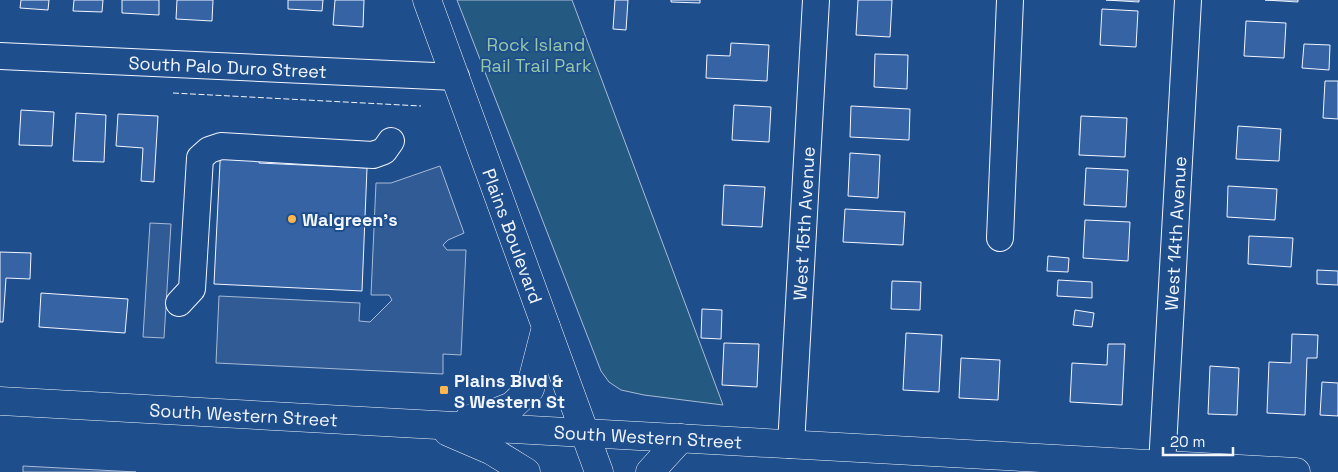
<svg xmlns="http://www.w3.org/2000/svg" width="1338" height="472" font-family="'Space Grotesk',sans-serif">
	<rect width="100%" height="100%" fill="#1f4e8c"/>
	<!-- green -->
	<path fill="#245a82" stroke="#a8bbd7" d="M457 0H572L723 405 644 395 621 390 609 382 601 371Z"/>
	<!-- parking -->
	<g fill="#305b95" stroke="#a8bbd7">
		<path d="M440 166 464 233 448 240 443 245 447 250H466L461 355 443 354V374L216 363 219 296 360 303 359 321 370 322 392 300 389 295H371L376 183H391Z"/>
		<path d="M150 223 171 224 164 338 143 337Z"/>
		<path d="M23 466 136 472H23Z"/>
	</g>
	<!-- building -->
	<g fill="#3563a3" stroke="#f2f6ff">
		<path d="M21 0H49L48 10 20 8Z"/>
		<path d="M74 0H103L102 12 73 11Z"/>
		<path d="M122 0H159V15L122 13Z"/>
		<path d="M177 0H213L212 21 176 19Z"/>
		<path d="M288 0H323L322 11 288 9Z"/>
		<path d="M335 0H364L363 27 333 25Z"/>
		<path d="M615 0H628L626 30 613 29Z"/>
		<path d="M671 0H700V3L671 2Z"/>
		<path d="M858 0H892L890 37 856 35Z"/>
		<path d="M1106 0H1139V2Z"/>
		<path d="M1265 0H1298V2Z"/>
		<path d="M1102 9 1138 11 1136 47 1100 45Z"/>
		<path d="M1246 21 1286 23 1284 58 1244 56Z"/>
		<path d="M731 43 769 45 767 81 706 78 707 55 730 56Z"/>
		<path d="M1304 44 1330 45 1329 70 1302 68Z"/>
		<path d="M875 54 908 55 907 89 874 87Z"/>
		<path d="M1325 81H1338V119L1323 118Z"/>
		<path d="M734 105 771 107 769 142 732 140Z"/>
		<path d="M851 106 910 109 909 140 850 137Z"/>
		<path d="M21 110 54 112 52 146 19 145Z"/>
		<path d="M76 113 106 115 104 162 73 161Z"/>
		<path d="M118 114 158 116 154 182 141 181 143 148 116 146Z"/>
		<path d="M1081 116 1127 118 1125 157 1079 155Z"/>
		<path d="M1238 126 1281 129 1279 161 1236 159Z"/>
		<path d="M221 142 260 144 259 163 367 168 362 291 214 284Z"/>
		<path d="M850 153 880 155 878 198 848 196Z"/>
		<path d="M1086 168 1128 170 1126 207 1084 205Z"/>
		<path d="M724 185 765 187 762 227 722 225Z"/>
		<path d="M1228 186 1277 189 1275 220 1227 217Z"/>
		<path d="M845 209 905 212 903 245 843 242Z"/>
		<path d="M1085 220 1130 222 1128 261 1083 258Z"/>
		<path d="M1249 236 1293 238 1291 267 1248 264Z"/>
		<path d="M0 252 31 253 30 279 6 278 3 322H0Z"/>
		<path d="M1048 256 1069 258 1068 272 1047 271Z"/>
		<path d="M1317 270 1338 271V285L1317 284Z"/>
		<path d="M1058 280 1092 282V298L1057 296Z"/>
		<path d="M892 281 921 282 920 310 891 309Z"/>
		<path d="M41 293 128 299 125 333 39 327Z"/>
		<path d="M702 309 722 310 721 339 701 338Z"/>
		<path d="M1075 310 1094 313 1092 327 1073 325Z"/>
		<path d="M906 333 942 335 939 392 903 390Z"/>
		<path d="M1292 334 1318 335 1317 358H1307L1305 415 1267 413 1269 362 1291 363Z"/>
		<path d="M724 343 759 344 757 387 722 385Z"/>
		<path d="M1108 344H1125L1122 405 1070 402 1072 363 1107 365Z"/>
		<path d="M961 358 1000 360 998 400 959 398Z"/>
		<path d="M1210 366 1239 368 1237 415 1208 414Z"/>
		<path d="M1322 382 1338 383V416L1320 415Z"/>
	</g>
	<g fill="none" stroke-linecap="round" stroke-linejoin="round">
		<!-- minor casing -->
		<g stroke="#f2f6ff" stroke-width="28">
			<g id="minor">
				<path id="s1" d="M0 56 456 77"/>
				<path d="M1000 238 1010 0"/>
				<path d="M179 303 192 289 200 158 209 150 221 146 373 155 384 151 391 141"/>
				<path id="s2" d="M791 445 816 0"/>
				<path id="s3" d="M1162 465 1188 0"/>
			</g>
		</g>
		<!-- major casing -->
		<g stroke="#f2f6ff" stroke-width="29">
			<g id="major">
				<path id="s4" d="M427 0 599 472"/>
				<path id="s5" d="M0 401 1296 472"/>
				<path d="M469 419 484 417 512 406 530 389 546 327"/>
				<path d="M448 432 492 451 526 472"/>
				<path d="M650 472 681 438"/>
			</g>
		</g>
		<!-- minor -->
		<use href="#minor" stroke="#1f4e8c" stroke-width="26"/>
		<!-- major -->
		<use href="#major" stroke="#1f4e8c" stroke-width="28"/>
		<!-- fence -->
		<path stroke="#f2f6ff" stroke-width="1" stroke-dasharray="6 2.5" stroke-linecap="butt" d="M173 93 421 106"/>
	</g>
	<!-- markers -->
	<g fill="#ffb74d" stroke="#1f4e8c" stroke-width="2">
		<circle cx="292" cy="219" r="5"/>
		<rect x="439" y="385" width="10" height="10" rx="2.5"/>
	</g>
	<g text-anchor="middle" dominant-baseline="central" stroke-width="4" stroke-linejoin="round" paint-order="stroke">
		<!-- park labels -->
		<g font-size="18" fill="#97c8a6" stroke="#1f4e8c">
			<text x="536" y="44">Rock Island<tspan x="536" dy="21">Rail Trail Park</tspan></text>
		</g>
		<!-- street labels -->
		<g font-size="18" fill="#f2f6ff" stroke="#1f4e8c">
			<text stroke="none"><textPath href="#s1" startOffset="228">South Palo Duro Street</textPath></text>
			<text stroke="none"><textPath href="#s2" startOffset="222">West 15th Avenue</textPath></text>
			<text stroke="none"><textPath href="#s3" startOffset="232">West 14th Avenue</textPath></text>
			<text stroke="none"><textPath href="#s4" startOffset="251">Plains Boulevard</textPath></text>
			<text stroke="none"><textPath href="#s5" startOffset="244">South Western Street</textPath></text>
			<text stroke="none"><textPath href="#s5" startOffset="649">South Western Street</textPath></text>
		</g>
		<!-- poi labels -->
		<g font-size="18" font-weight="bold" fill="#f2f6ff" stroke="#1f4e8c" text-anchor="start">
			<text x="302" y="219">Walgreen's</text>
			<text x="454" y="380">Plains Blvd &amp;<tspan x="454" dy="21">S Western St</tspan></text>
		</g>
	</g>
	<!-- scale -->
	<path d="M1163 447v8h70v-8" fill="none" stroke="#f2f6ff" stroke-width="2.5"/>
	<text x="1170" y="447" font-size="15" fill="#f2f6ff" stroke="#1f4e8c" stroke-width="4" paint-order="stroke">20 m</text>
</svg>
